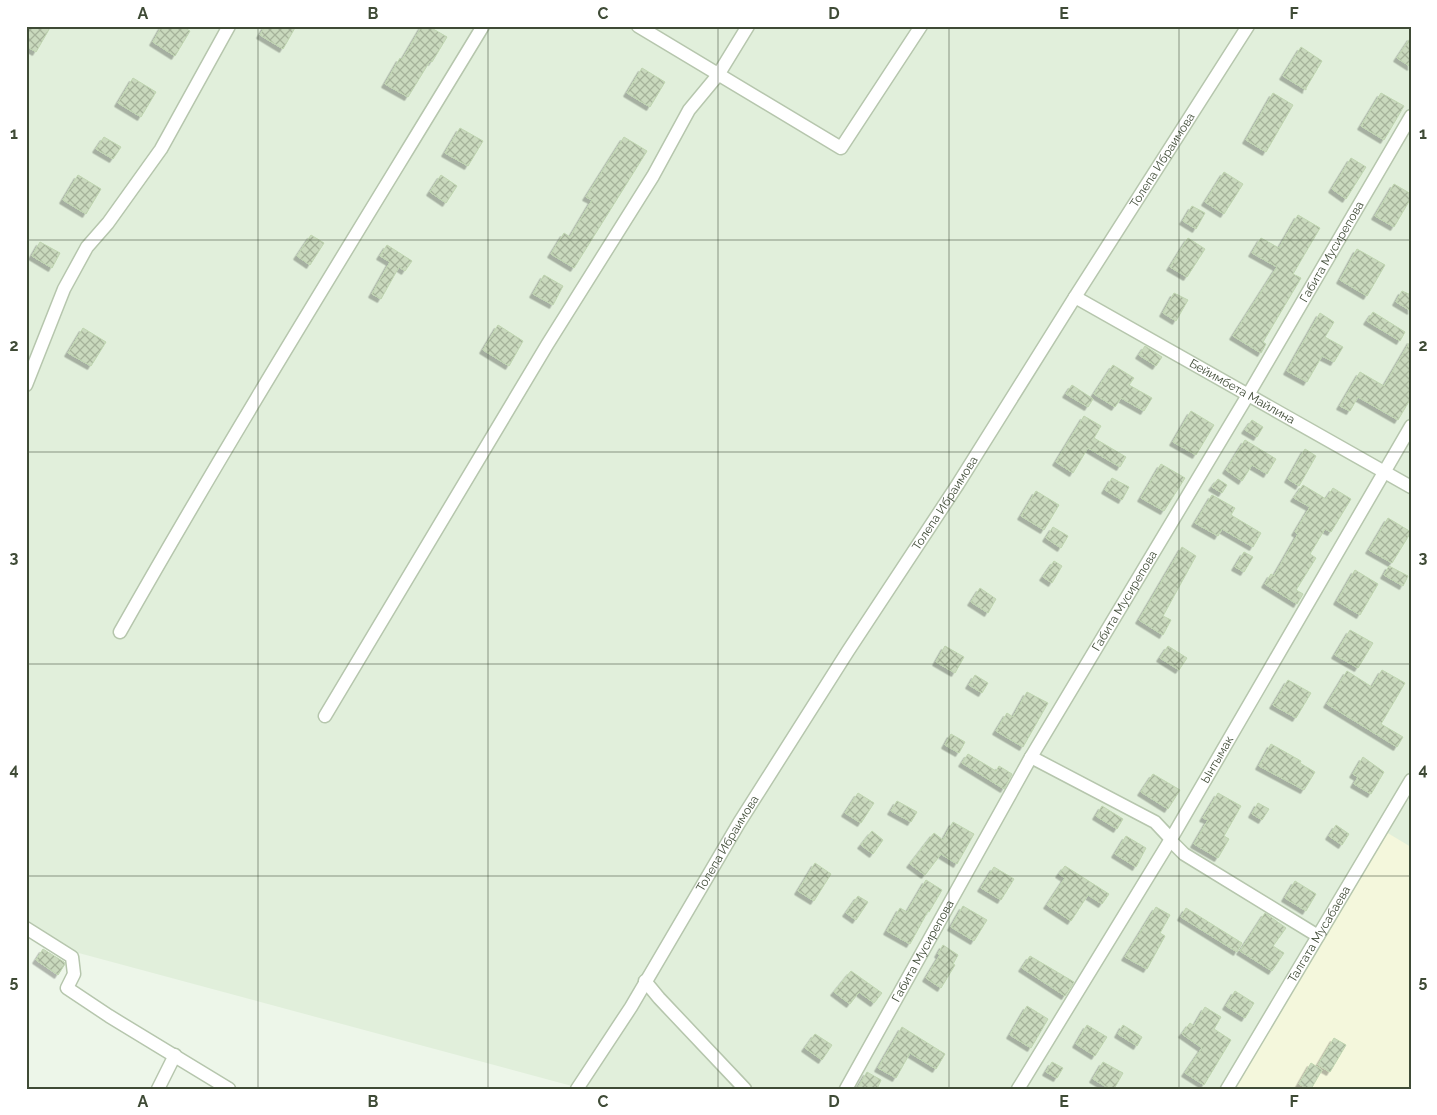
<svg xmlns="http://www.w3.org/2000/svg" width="1437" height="1115" font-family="Raleway,sans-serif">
	<defs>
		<pattern id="building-cross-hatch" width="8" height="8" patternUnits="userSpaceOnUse" patternTransform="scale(1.25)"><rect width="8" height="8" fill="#c9d9bd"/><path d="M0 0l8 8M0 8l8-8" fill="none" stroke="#a5b29a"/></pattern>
		<filter id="shadow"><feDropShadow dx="-3.5" dy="3.5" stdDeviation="0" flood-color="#0004"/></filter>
	</defs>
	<rect width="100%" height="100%" fill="#edf6e9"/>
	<!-- residential -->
	<path fill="#e1efdb" d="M26 26H1411V1089H583L75 952 26 919Z"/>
	<!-- medical -->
	<path fill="#f4f7dc" d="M1386 832 1411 847V1089H1234Z"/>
	<!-- building -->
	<g fill="url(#building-cross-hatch)" stroke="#bfd5b0" filter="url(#shadow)">
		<path d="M26 26H51L36 52 26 46Z"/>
		<path d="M162 26H182L190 31 175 56 153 42Z"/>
		<path d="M265 26H296L283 49 260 35Z"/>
		<path d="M422 26H428L447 37 432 62 430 61 408 97 385 84 400 58 402 60Z"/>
		<path d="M1411 37V67L1397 58Z"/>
		<path d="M1301 47 1322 61 1306 88V90L1283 76Z"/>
		<path d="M642 68 665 82 650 107 627 93Z"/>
		<path d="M133 78 156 92 141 117 118 103Z"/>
		<path d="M1273 93 1293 105 1266 152 1246 140Z"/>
		<path d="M1381 93 1404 106 1384 140 1361 126Z"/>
		<path d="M460 128 483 141 468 166 445 153Z"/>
		<path d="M104 137 121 147 113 159 96 149Z"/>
		<path d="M624 137 647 151 574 268 551 254 564 233 570 237 592 200 586 197Z"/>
		<path d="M1351 158 1366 167 1346 199 1332 189Z"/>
		<path d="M1224 172 1243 184 1224 214 1205 202Z"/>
		<path d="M78 175 101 189 86 214 63 200Z"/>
		<path d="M441 175 457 186 446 203 430 192Z"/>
		<path d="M1394 184 1411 194V198L1394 227 1375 216Z"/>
		<path d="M1192 206 1205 213 1196 229 1183 221Z"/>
		<path d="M1298 215 1320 228 1293 274 1301 278 1263 342 1266 344 1261 353 1233 336 1277 267 1252 253 1261 238 1279 248Z"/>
		<path d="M311 235 324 243 310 265 297 256Z"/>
		<path d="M1188 238 1205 249 1187 277 1170 267Z"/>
		<path d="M40 242 60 253 52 268 32 256Z"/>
		<path d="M387 245 412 261 405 271 399 267 381 299 372 294 390 262 380 256Z"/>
		<path d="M1357 249 1385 265 1367 296 1340 280Z"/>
		<path d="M544 275 563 286 553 305 533 294Z"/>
		<path d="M1402 291 1411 295V311L1396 302Z"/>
		<path d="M1174 293 1188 300 1176 321 1163 313Z"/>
		<path d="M1373 312 1405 332 1400 341 1367 321Z"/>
		<path d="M1320 313 1334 322 1325 337 1343 347 1334 362 1322 356 1307 382 1287 371Z"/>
		<path d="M498 325 523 341 509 366 483 350Z"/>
		<path d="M83 328 106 342 91 366 68 353Z"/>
		<path d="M1411 340V398L1398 420 1358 397 1350 411 1340 406 1360 372 1384 386Z"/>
		<path d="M1145 346 1162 357 1156 366 1139 355Z"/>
		<path d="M1113 365 1134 378 1129 385 1152 398 1144 411 1121 398 1115 407 1094 394Z"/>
		<path d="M1072 385 1093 399 1088 407 1066 394Z"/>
		<path d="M1191 411 1214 425 1196 455 1173 442Z"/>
		<path d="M1084 416 1101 426 1094 438 1126 457 1120 467 1088 448 1073 473 1056 462Z"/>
		<path d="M1252 420 1263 427 1257 437 1245 430Z"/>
		<path d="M1245 440 1276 459 1267 474 1252 465 1242 481 1226 470Z"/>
		<path d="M1305 449 1316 456 1299 486 1288 479Z"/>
		<path d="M1161 464 1185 478 1164 511 1141 498Z"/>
		<path d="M1112 478 1129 487 1122 500 1105 490Z"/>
		<path d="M1218 479 1227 485 1222 493 1212 487Z"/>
		<path d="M1303 485 1326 499 1333 488 1351 499 1331 532 1325 529 1310 554 1316 558 1296 590 1303 594 1297 604 1265 584 1271 574 1274 576 1298 534 1295 532 1310 507 1294 498Z"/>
		<path d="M1036 491 1059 505 1044 530 1021 516Z"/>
		<path d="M1212 495 1235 508 1231 515 1261 533 1253 547 1222 529 1218 536 1195 523Z"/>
		<path d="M1388 518 1411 532 1392 563 1369 550Z"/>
		<path d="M1053 527 1068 536 1061 548 1046 538Z"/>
		<path d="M1182 547 1196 556 1163 616 1171 620 1163 635 1139 620Z"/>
		<path d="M1244 552 1253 557 1244 572 1235 567Z"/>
		<path d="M1054 561 1062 566 1052 583 1043 577Z"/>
		<path d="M1389 566 1408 576 1403 586 1384 575Z"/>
		<path d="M1355 570 1378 584 1360 615 1337 601Z"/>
		<path d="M980 588 996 599 988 613 971 602Z"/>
		<path d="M1350 630 1373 643 1358 668 1335 655Z"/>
		<path d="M945 646 964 657 955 673 936 662Z"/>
		<path d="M1168 646 1187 658 1179 670 1160 658Z"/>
		<path d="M1382 670 1405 683 1381 724 1403 737 1397 747 1327 704 1347 671 1372 687Z"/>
		<path d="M975 675 988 683 982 693 969 685Z"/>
		<path d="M1288 680 1311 693 1296 718 1273 705Z"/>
		<path d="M1027 692 1048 703 1023 747 996 731 1007 713 1013 717Z"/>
		<path d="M951 734 965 742 959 753 945 745Z"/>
		<path d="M1271 744 1301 761 1300 763 1315 772 1304 790 1259 766Z"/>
		<path d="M968 754 996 771 999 766 1012 774 1004 789 962 763Z"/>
		<path d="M1363 757 1384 772 1371 794 1354 784 1358 777 1353 774Z"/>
		<path d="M1153 774 1180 790 1168 809 1141 792Z"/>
		<path d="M858 793 874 803 861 823 845 813Z"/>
		<path d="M1218 793 1241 806 1224 836 1229 839 1218 858 1194 844 1208 820 1203 818Z"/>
		<path d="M897 801 917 812 911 822 891 811Z"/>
		<path d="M1258 803 1269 809 1262 820 1252 814Z"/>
		<path d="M1102 806 1123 819 1117 829 1096 816Z"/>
		<path d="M953 822 974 834 957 864 941 854 925 875 910 864 934 833 943 840Z"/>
		<path d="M1336 825 1349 834 1342 845 1329 836Z"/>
		<path d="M872 831 883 840 873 854 861 845Z"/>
		<path d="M1126 836 1146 848 1136 867 1115 854Z"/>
		<path d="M815 863 831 874 814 901 798 891Z"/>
		<path d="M1065 866 1109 894 1102 904 1088 895 1071 921 1047 905 1065 878 1059 874Z"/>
		<path d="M994 867 1014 879 1001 900 981 888Z"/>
		<path d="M926 880 942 890 929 912 928 911 910 944 887 931 900 908 907 912Z"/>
		<path d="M1295 881 1316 894 1306 911 1285 898Z"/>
		<path d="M858 896 868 902 856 920 846 913Z"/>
		<path d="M963 906 987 920 974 941 951 927Z"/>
		<path d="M1156 907 1170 915 1160 933 1165 936 1147 969 1125 957Z"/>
		<path d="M1186 908 1242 943 1237 952 1181 917Z"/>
		<path d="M1265 913 1286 928 1273 946 1284 953 1272 971 1240 951Z"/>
		<path d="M943 945 958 955 953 964 955 965 941 988 926 978 940 955 938 954Z"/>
		<path d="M43 949 64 962 65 964 58 975 36 960Z"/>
		<path d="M1030 956 1074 982 1065 996 1022 968Z"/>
		<path d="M851 971 882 993 874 1003 859 992 850 1004 834 992Z"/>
		<path d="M1235 991 1254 1003 1245 1018 1226 1006Z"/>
		<path d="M1027 1006 1048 1019 1031 1048 1010 1035Z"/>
		<path d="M1205 1007 1221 1017 1214 1029 1231 1040 1204 1085 1185 1073 1202 1048 1182 1034 1190 1023 1194 1026Z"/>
		<path d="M1087 1025 1107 1037 1095 1056 1076 1044Z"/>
		<path d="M1123 1025 1142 1037 1137 1046 1118 1034Z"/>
		<path d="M902 1027 945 1054 936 1069 910 1053 896 1078 878 1068Z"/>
		<path d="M815 1034 832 1045 822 1060 805 1048Z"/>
		<path d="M1334 1038 1346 1045 1330 1072 1318 1065Z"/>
		<path d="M1052 1062 1063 1068 1057 1078 1046 1072Z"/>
		<path d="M1103 1062 1123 1073 1114 1089H1110L1093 1079Z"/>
		<path d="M1311 1063 1322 1070 1311 1089H1308L1299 1084Z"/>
		<path d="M867 1072 881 1080 877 1089H857Z"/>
	</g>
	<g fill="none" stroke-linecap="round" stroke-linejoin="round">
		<!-- street casing -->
		<g stroke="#b6c6ad" stroke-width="15">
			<g id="street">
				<path d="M638 26 841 148 921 26"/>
				<path id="s1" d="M1075 297 1411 487"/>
				<path d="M26 385 64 289 87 247 108 223 161 149 229 26"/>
				<path d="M120 632C236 427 361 227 483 26"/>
				<path d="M325 716 547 345 653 176 689 110 718 75 748 26"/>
				<path d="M1031 757 1155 822 1171 839"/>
				<path d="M1170 840 1184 854 1318 936"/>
				<path d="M26 928 72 957 74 974 67 988 109 1016 229 1089"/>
				<path d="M645 981 659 998 745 1089"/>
				<path d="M158 1089 175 1055"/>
				<path id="s2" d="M577 1089 631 1007 739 823 848 651 958 484 1075 297 1248 26"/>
				<path id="s3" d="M846 1089 1031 757 1248 395 1411 116"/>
				<path id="s4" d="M1018 1089 1171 839 1411 426"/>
				<path id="s5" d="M1227 1089 1411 780"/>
			</g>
		</g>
		<!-- street -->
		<use href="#street" stroke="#fff" stroke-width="12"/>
	</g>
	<!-- grid -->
	<path fill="none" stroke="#3f4b36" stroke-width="1" stroke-opacity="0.55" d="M258 26V1089M488 26V1089M718 26V1089M949 26V1089M1179 26V1089M26 240H1411M26 452H1411M26 664H1411M26 876H1411"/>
	<g text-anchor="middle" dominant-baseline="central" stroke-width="4.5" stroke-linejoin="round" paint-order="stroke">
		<!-- street labels -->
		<g font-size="12" fill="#3f4b36" stroke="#fff">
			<text stroke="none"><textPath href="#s2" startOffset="1098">Толепа Ибраимова</textPath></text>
			<text stroke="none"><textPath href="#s3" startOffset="968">Габита Мусирепова</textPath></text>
			<text stroke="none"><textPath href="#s1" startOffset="192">Бейимбета Майлина</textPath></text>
			<text stroke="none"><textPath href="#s2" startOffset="692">Толепа Ибраимова</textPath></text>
			<text stroke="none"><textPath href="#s3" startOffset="562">Габита Мусирепова</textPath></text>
			<text stroke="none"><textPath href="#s4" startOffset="385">Ынтымак</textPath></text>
			<text stroke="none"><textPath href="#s2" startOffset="288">Толепа Ибраимова</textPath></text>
			<text stroke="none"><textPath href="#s5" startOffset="180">Талгата Мусабаева</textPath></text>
			<text stroke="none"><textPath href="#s3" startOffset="158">Габита Мусирепова</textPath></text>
		</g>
	</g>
	<!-- border -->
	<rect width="1437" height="1115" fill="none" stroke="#ffffff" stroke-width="55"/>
	<rect x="28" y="28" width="1382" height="1060" fill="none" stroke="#3f4b36" stroke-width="2"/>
	<g font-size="16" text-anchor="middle" font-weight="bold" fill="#3f4b36">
		<text x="143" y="19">A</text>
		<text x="373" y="19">B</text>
		<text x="603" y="19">C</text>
		<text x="834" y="19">D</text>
		<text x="1064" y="19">E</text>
		<text x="1294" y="19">F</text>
		<text x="14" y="139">1</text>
		<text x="1423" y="139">1</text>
		<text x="14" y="351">2</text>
		<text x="1423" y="351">2</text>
		<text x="14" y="563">3</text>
		<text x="1423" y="563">3</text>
		<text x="14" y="775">4</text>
		<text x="1423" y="775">4</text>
		<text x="14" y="987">5</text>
		<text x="1423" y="987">5</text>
		<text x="143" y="1107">A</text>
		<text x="373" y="1107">B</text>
		<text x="603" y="1107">C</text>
		<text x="834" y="1107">D</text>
		<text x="1064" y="1107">E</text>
		<text x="1294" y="1107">F</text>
	</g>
</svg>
